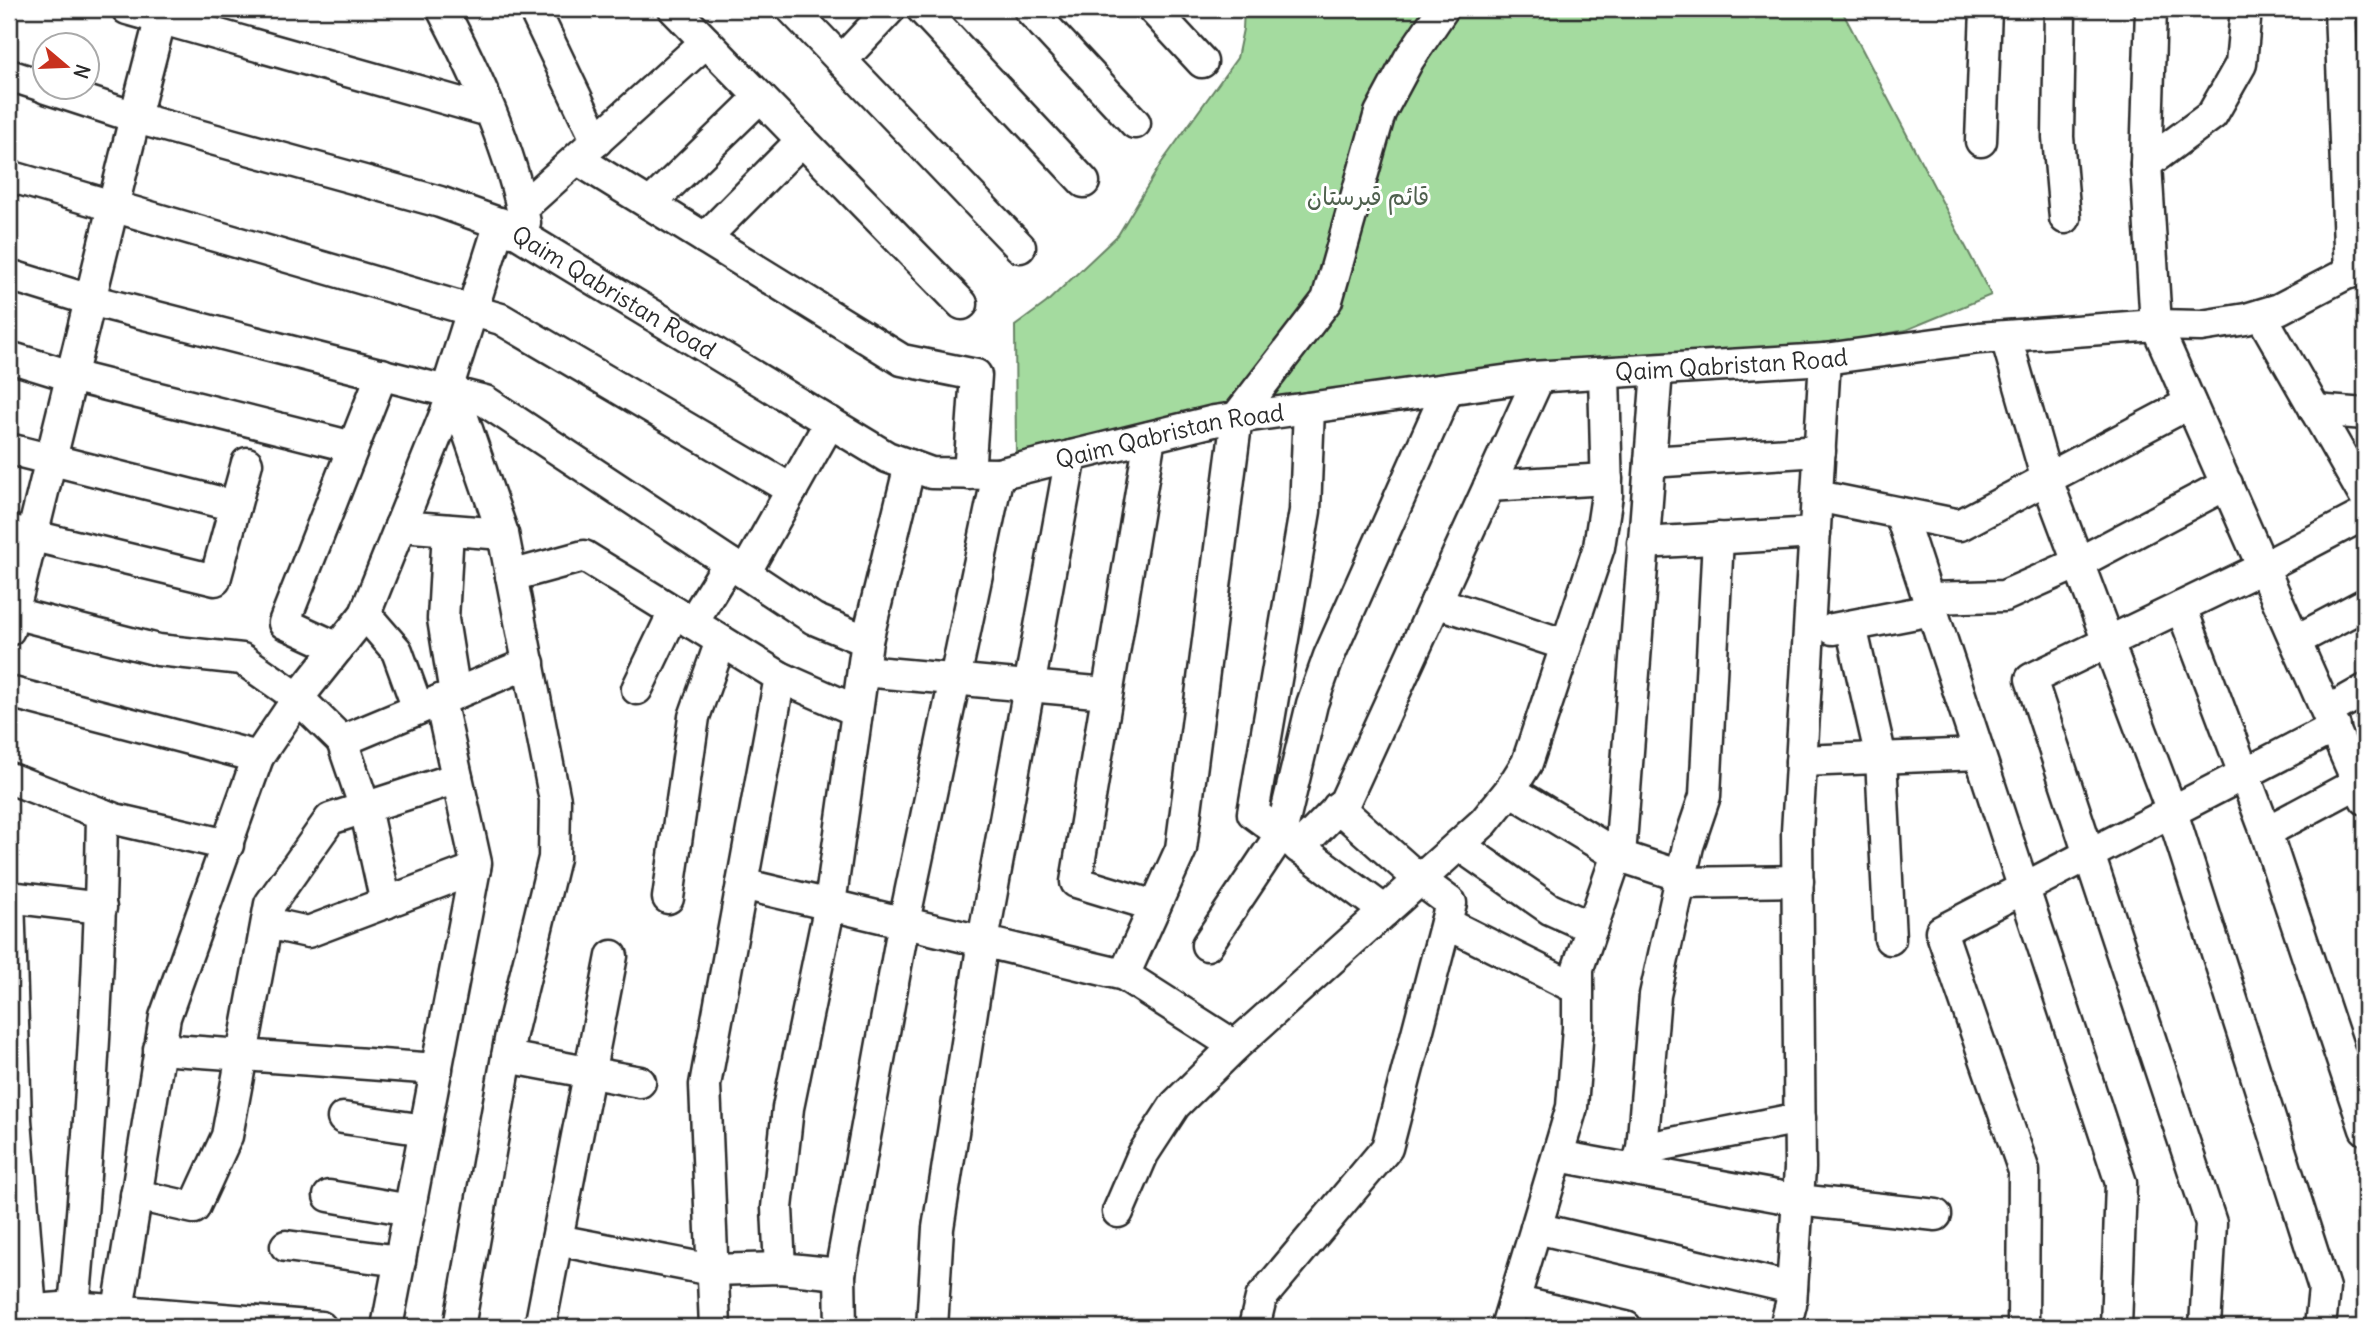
<svg xmlns="http://www.w3.org/2000/svg" width="2374" height="1336" font-family="Delius,'Playpen Sans Arabic',sans-serif">
	<rect width="100%" height="100%" fill="#fff"/>
	<filter id="ink" filterUnits="userSpaceOnUse"><feTurbulence type="fractalNoise" baseFrequency=".0143" numOctaves="2"/><feDisplacementMap in="SourceGraphic" scale="14" xChannelSelector="R" yChannelSelector="G"/><feConvolveMatrix kernelMatrix="1 2 1 2 8 2 1 2 1" color-interpolation-filters="sRGB"/></filter>
	<g filter="url(#ink)">
		<!-- green -->
		<path fill="#a4db9f" stroke="#688365" stroke-width="2" d="M1244 9H1841L1991 295 1906 330 1828 345 1016 456 1015 326 1046 303 1118 235 1162 162 1237 58 1243 29Z"/>
		<g fill="none" stroke-linecap="round" stroke-linejoin="round">
			<!-- minor casing -->
			<g stroke="#2b2b2b" stroke-width="35">
				<g id="minor">
					<path d="M127 9 489 111"/>
					<path d="M442 9C477 75 511 149 525 223"/>
					<path d="M534 9 597 141"/>
					<path d="M674 9 962 304"/>
					<path d="M792 9 1020 247"/>
					<path d="M922 9 1084 182"/>
					<path d="M1029 9 1135 123"/>
					<path d="M1153 9 1202 62"/>
					<path d="M2060 9 2058 137 2065 218"/>
					<path d="M2151 9 2146 164 2156 325 2365 799"/>
					<path d="M2340 9 2350 273"/>
					<path d="M842 60 890 9"/>
					<path d="M9 75 46 87"/>
					<path id="s1" d="M46 88 147 121 440 202 504 225 887 457 931 473 998 474 1214 421 1532 377 1825 359 1979 338 2156 325 2201 326 2246 319 2279 309 2365 264"/>
					<path d="M1981 141 1986 9"/>
					<path d="M577 159 902 360 976 375 969 474"/>
					<path d="M2146 164 2212 115 2241 64 2246 9"/>
					<path d="M9 176 501 319 792 490"/>
					<path d="M650 204 760 97"/>
					<path d="M522 208 706 42"/>
					<path d="M705 238 802 140"/>
					<path d="M9 275 90 300 485 401 814 619 867 641"/>
					<path d="M2261 315 2365 497"/>
					<path d="M2006 337 2047 480 2172 812 2324 1288 2320 1327"/>
					<path d="M9 357 71 376 353 447"/>
					<path d="M1657 370 1621 843 1578 968V1028L1572 1107 1536 1228 1792 1288"/>
					<path d="M1309 408 1305 511 1253 813 1385 911"/>
					<path d="M2315 410 2365 414"/>
					<path d="M1150 437 1076 882 1155 906"/>
					<path d="M9 449 235 506"/>
					<path d="M1650 462 1820 451"/>
					<path d="M1489 486 1607 479"/>
					<path d="M1817 496 1960 525 2190 403"/>
					<path d="M1900 513 2121 1183 2116 1327"/>
					<path d="M400 526 503 534"/>
					<path d="M9 530 215 580 247 463"/>
					<path d="M448 530 443 619 455 694"/>
					<path d="M1643 543 1815 533"/>
					<path d="M745 573 830 422"/>
					<path d="M511 576 584 556 780 677 857 711"/>
					<path d="M1928 598 2004 596 2078 563 2227 484"/>
					<path d="M1436 602 1566 645"/>
					<path d="M2181 607 2266 832 2365 1129"/>
					<path d="M9 612 158 650 242 659 298 698 342 741 529 663"/>
					<path d="M365 614 397 651 418 709"/>
					<path d="M692 623 729 563"/>
					<path d="M1851 626 1881 758 1890 939"/>
					<path d="M1833 629 1932 610"/>
					<path d="M9 630 135 117 163 9"/>
					<path d="M2297 640 2365 604"/>
					<path d="M338 648 284 623 382 374"/>
					<path d="M863 671 1107 693"/>
					<path d="M637 689 674 612"/>
					<path d="M9 692 258 757"/>
					<path d="M2328 711 2365 690"/>
					<path d="M342 741 365 808 386 903"/>
					<path d="M1801 761 1979 754"/>
					<path d="M9 778 115 819 228 845"/>
					<path d="M1510 790 1617 855 1681 876"/>
					<path d="M2266 832 2365 779"/>
					<path d="M1459 845 1550 909 1592 928"/>
					<path d="M1299 848 1345 801 1539 377"/>
					<path d="M1679 883 1798 881"/>
					<path d="M742 884 1124 975 1235 1046"/>
					<path d="M9 897 16 1120 31 1311"/>
					<path d="M9 897 101 908"/>
					<path d="M668 898 694 717 721 641"/>
					<path d="M267 923 308 932 475 869"/>
					<path d="M1446 923 1578 989"/>
					<path d="M1207 945 1281 834 1312 704 1329 656 1448 389"/>
					<path d="M1124 975 1181 849 1237 417 1327 300 1380 113 1409 59 1443 9"/>
					<path d="M159 1049 437 1069"/>
					<path d="M507 1057 640 1082"/>
					<path d="M343 1118 425 1130"/>
					<path d="M1642 1149 1655 995 1688 846 1705 796 1718 538"/>
					<path d="M1558 1156 1798 1200 1936 1215"/>
					<path d="M1637 1166 1642 1149 1800 1118"/>
					<path d="M136 1195 194 1208 227 1136 270 904 330 819 457 778"/>
					<path d="M329 1196 410 1210"/>
					<path d="M1118 1212 1143 1154 1175 1105 1235 1046 1484 822 1510 790 1527 763 1599 547 1607 495 1604 373"/>
					<path d="M557 1240 712 1270 780 1268 840 1274"/>
					<path d="M286 1246 400 1261"/>
					<path d="M780 1268 777 1208 788 1108 830 904 867 641 910 465"/>
					<path d="M1514 1301 1626 1327"/>
					<path d="M74 1307C89 1143 100 978 102 814"/>
					<path d="M118 1310 165 1017 258 757 298 698 365 614 454 392"/>
					<path d="M9 1312 74 1307 321 1327"/>
					<path d="M387 1327 476 863 440 700"/>
					<path d="M459 1327 511 1034 554 858 555 800 503 534 450 380 500 223"/>
					<path d="M540 1327 612 956"/>
					<path d="M715 1327 705 1085 780 677"/>
					<path d="M841 1327 840 1274 904 922 998 474"/>
					<path d="M932 1327 938 1228 983 941 1071 456"/>
					<path d="M1254 1327 1261 1298 1387 1148 1451 903 1420 880 1338 807"/>
					<path d="M1506 1327 1536 1228"/>
					<path d="M1785 1327 1791 1304 1800 1168 1797 832 1825 359"/>
					<path d="M2023 1327 2024 1171 1941 931 2335 727"/>
					<path d="M2205 1327 2211 1223 2031 679 2264 567 2365 514"/>
				</g>
			</g>
			<!-- minor -->
			<use href="#minor" stroke="#fff" stroke-width="30"/>
		</g>
	</g>
	<g text-anchor="middle" dominant-baseline="central" stroke-width="6" stroke-linejoin="round" paint-order="stroke">
		<!-- park labels -->
		<g font-size="24" fill="#4f604e" stroke="#fff">
			<text x="1368" y="196">قائم قبرستان</text>
		</g>
		<!-- street labels -->
		<g font-size="24" fill="#2b2b2b" stroke="#fff">
			<text stroke="none"><textPath href="#s1" startOffset="607">Qaim Qabristan Road</textPath></text>
			<text stroke="none"><textPath href="#s1" startOffset="1783">Qaim Qabristan Road</textPath></text>
			<text stroke="none"><textPath href="#s1" startOffset="1216">Qaim Qabristan Road</textPath></text>
		</g>
	</g>
	<!-- margin -->
	<rect width="2374" height="1336" fill="none" stroke="#fff" stroke-width="35"/>
	<rect x="18" y="18" width="2339" height="1301" fill="none" stroke="#2b2b2b" stroke-width="2.5" filter="url(#ink)"/>
	<!-- north arrow -->
	<g transform="translate(66 66) rotate(109)"><circle r="33" fill="#ffffff" stroke="#aaaaaa" stroke-width="2"/>
	<path d="M0-5L12 26L0 18L-12 26Z" fill="#c8321e"/>
	<text y="-10" font-size="19" font-weight="bold" text-anchor="middle" fill="#2b2b2b">N</text>
	</g>
</svg>
